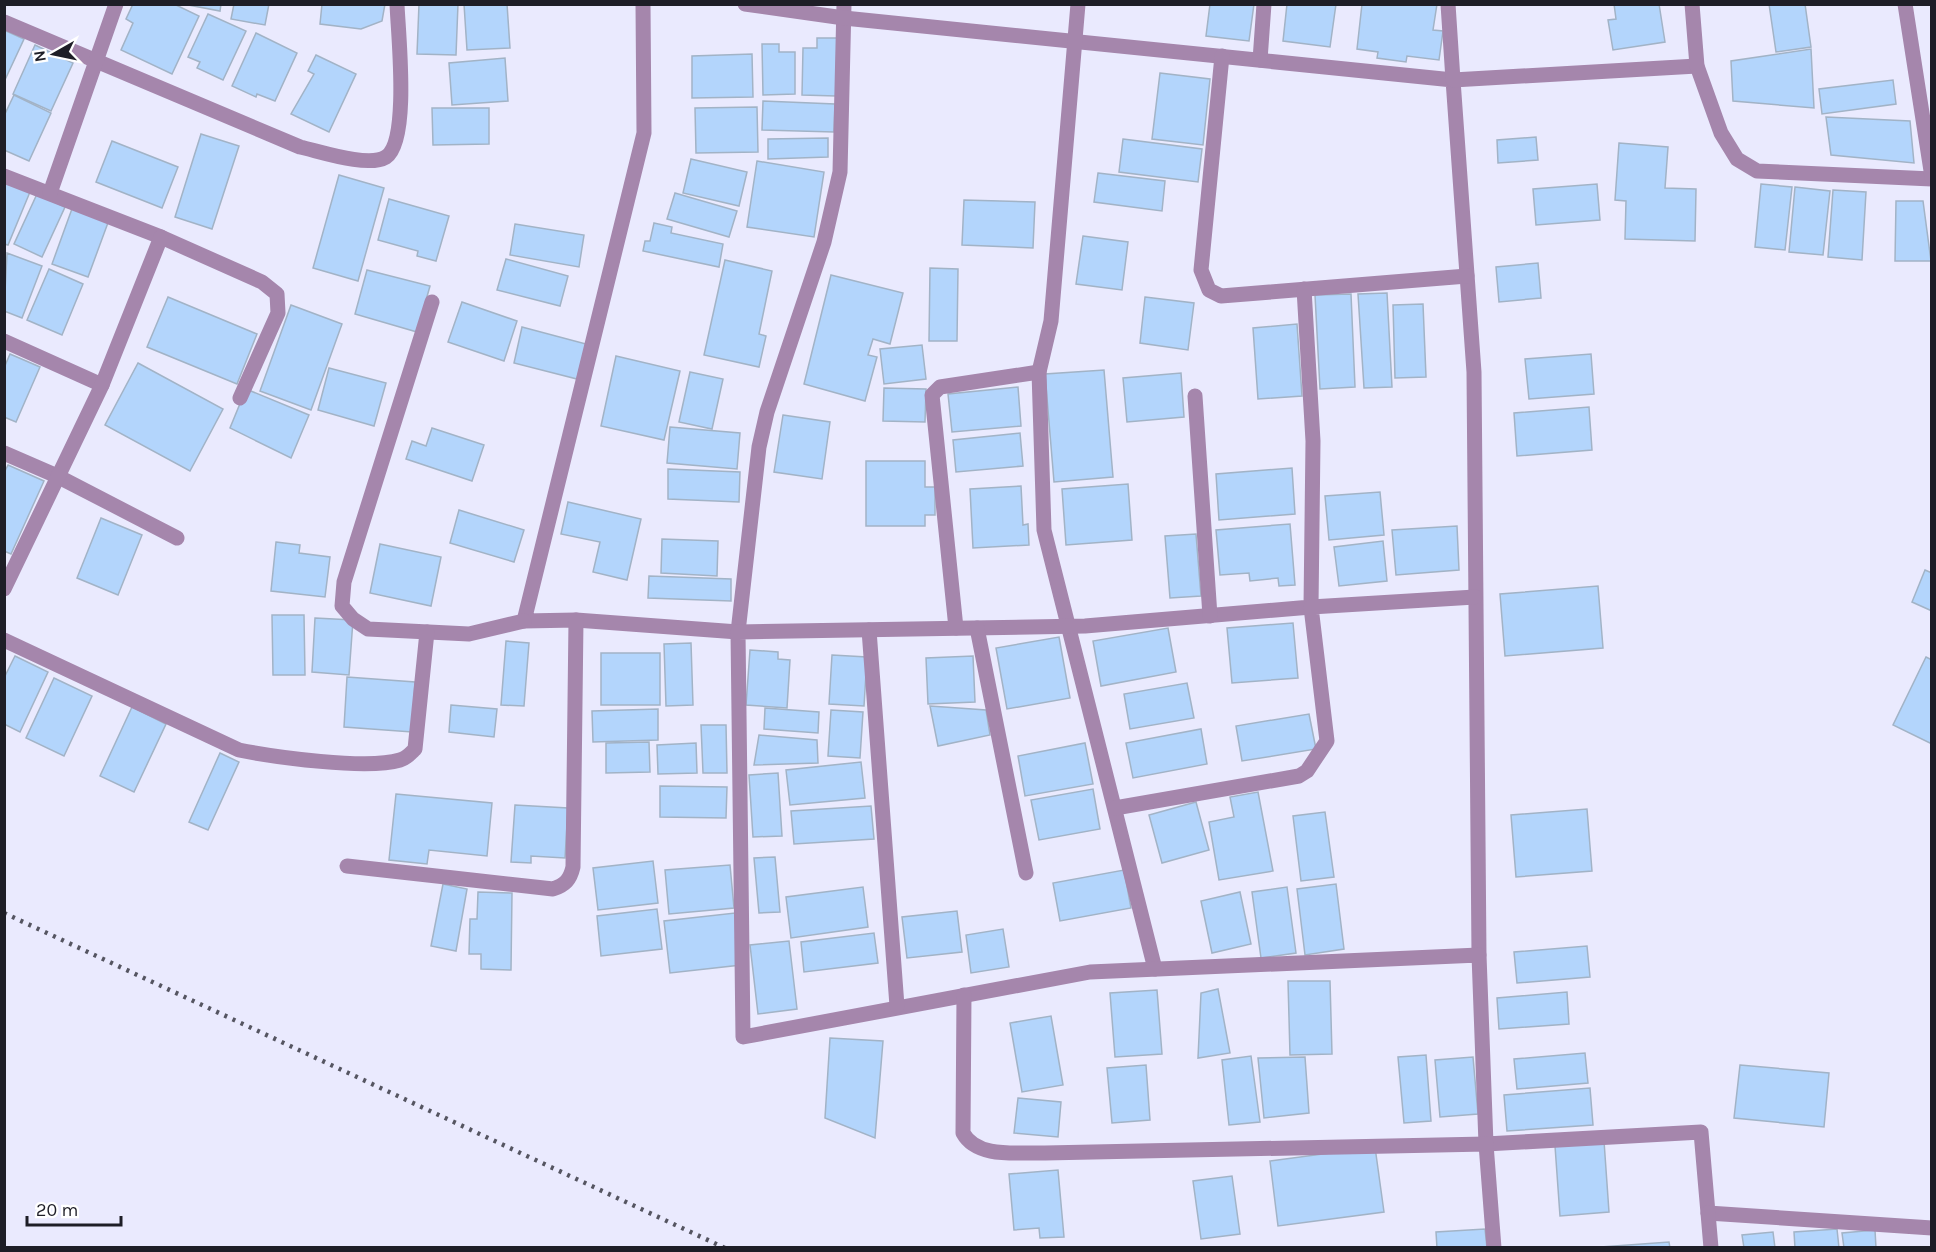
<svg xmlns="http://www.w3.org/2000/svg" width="1936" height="1252" font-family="Karla,sans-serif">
	<rect width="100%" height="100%" fill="#eaeafe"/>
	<!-- building -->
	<g fill="#b3d5fc" stroke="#a2b3c6" stroke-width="1.5">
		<path d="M133 4H174L199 16 172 74 121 50 133 23 126 19Z"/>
		<path d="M183 4H221L220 11Z"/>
		<path d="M234 4H269L265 25 231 19Z"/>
		<path d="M322 4H385L382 21 361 29 320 24Z"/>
		<path d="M419 4H458L456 55 417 54Z"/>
		<path d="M464 4H507L510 48 467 50Z"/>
		<path d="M1210 4H1254L1249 41 1206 36Z"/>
		<path d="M1287 4H1336L1330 47 1283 41Z"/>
		<path d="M1362 4H1437L1433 30 1443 31 1439 60 1407 56 1406 62 1377 58 1378 52 1357 49Z"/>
		<path d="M1614 4H1659L1665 42 1613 50 1608 20 1616 19Z"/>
		<path d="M1769 4H1805L1811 47 1776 52Z"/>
		<path d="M208 14 246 31 223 80 197 68 200 62 188 57Z"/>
		<path d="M4 30 24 39 4 82Z"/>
		<path d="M256 33 297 53 275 101 257 94 256 97 232 86Z"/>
		<path d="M817 38H837L836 96 802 95 803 48H817Z"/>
		<path d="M762 44H779V52H795V94L763 95Z"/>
		<path d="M35 45 73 63 51 111 13 94Z"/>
		<path d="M1811 49 1814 108 1733 101 1731 61Z"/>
		<path d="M752 54 753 97 692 98V56Z"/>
		<path d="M316 55 356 74 329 132 291 114 314 74 308 71Z"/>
		<path d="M505 58 508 101 452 105 449 63Z"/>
		<path d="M1160 73 1210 79 1203 145 1152 139Z"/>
		<path d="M1893 80 1896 104 1822 114 1819 89Z"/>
		<path d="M14 95 51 113 29 161 4 150V116Z"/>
		<path d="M763 101 835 104 834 132 762 130Z"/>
		<path d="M757 107 758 152 696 153 695 108Z"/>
		<path d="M432 108H489V144L433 145Z"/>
		<path d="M1826 117 1910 121 1914 163 1831 155Z"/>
		<path d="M201 134 239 146 212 229 175 217Z"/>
		<path d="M1536 137 1538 160 1498 163 1497 140Z"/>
		<path d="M828 138V157L768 159V139Z"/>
		<path d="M1123 139 1202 149 1198 182 1119 172Z"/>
		<path d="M112 141 178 167 162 208 96 182Z"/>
		<path d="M1619 143 1668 147 1665 188 1696 189 1695 241 1625 239 1626 201 1615 200Z"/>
		<path d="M691 159 747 172 739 206 683 193Z"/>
		<path d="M757 161 824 172 814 237 747 227Z"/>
		<path d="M1098 173 1165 181 1162 211 1094 202Z"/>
		<path d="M339 175 384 188 358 281 313 268Z"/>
		<path d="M4 181 30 192 8 245 4 244Z"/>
		<path d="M1597 184 1600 220 1536 225 1533 189Z"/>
		<path d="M1761 184 1792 187 1785 250 1755 247Z"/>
		<path d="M1795 187 1830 191 1823 255 1789 252Z"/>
		<path d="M1833 190 1866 192 1862 260 1828 257Z"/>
		<path d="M675 193 737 211 729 237 667 219Z"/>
		<path d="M37 194 65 207 42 257 14 244Z"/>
		<path d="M389 199 449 216 436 261 417 256 418 251 378 240Z"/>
		<path d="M964 200 1035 202 1033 248 962 245Z"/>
		<path d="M1896 201H1923L1931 261H1895Z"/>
		<path d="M73 206 109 220 88 277 52 264Z"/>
		<path d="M654 223 672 227 671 233 723 244 719 267 643 251 645 241H650Z"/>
		<path d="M515 224 584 235 579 267 510 255Z"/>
		<path d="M1083 236 1128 242 1122 290 1076 284Z"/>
		<path d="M7 253 42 266 22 318 4 311Z"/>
		<path d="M506 259 568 276 560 306 497 290Z"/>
		<path d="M725 260 772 271 759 334 766 336 759 367 704 355Z"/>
		<path d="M1538 263 1541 298 1499 302 1496 267Z"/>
		<path d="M930 268 958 269 957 341H929Z"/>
		<path d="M49 269 83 284 62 335 27 320Z"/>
		<path d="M367 270 430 286 417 332 355 314Z"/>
		<path d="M831 275 903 293 890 344 873 339 868 355 877 357 865 401 804 384Z"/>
		<path d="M1387 293 1392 387 1364 388 1358 294Z"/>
		<path d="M1351 294 1355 387 1320 389 1315 295Z"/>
		<path d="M168 297 257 334 237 384 147 347Z"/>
		<path d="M1145 297 1194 303 1188 350 1140 343Z"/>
		<path d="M462 302 517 321 504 361 448 342Z"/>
		<path d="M1423 304 1426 377 1395 378 1393 305Z"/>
		<path d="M291 305 342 324 311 410 260 391Z"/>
		<path d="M1297 324 1302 396 1258 399 1253 328Z"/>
		<path d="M522 327 586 344 577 379 514 363Z"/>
		<path d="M922 345 926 379 884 384 880 349Z"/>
		<path d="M10 354 40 367 16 422 4 417V368Z"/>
		<path d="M1591 354 1594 394 1529 399 1525 359Z"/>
		<path d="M616 356 680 371 664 440 601 426Z"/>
		<path d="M138 363 223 409 190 471 105 425Z"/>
		<path d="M329 368 386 383 374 426 318 410Z"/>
		<path d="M1104 370 1113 477 1054 482 1045 374Z"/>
		<path d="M690 372 723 379 712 429 679 422Z"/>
		<path d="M1181 373 1184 417 1127 422 1123 378Z"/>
		<path d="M1018 387 1021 426 952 432 948 394Z"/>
		<path d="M884 388 926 389 925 422 883 421Z"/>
		<path d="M246 389 309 415 291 458 230 428Z"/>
		<path d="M1589 407 1592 450 1517 456 1514 413Z"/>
		<path d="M783 415 830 422 822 479 774 472Z"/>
		<path d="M670 427 740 433 737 469 667 463Z"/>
		<path d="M432 428 484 445 472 481 406 459 412 441 426 446Z"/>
		<path d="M1020 433 1023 466 956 472 953 440Z"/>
		<path d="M866 461H925V487H935V515H925V526H866Z"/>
		<path d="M8 465 44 481 11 554 4 551V473Z"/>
		<path d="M1292 468 1295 514 1219 520 1216 474Z"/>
		<path d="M668 469 740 472 739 502 668 499Z"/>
		<path d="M1128 484 1132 540 1066 545 1062 489Z"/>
		<path d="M1021 486 1023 525 1028 524 1029 545 973 548 970 489Z"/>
		<path d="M1380 492 1384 535 1329 540 1325 496Z"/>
		<path d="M568 502 641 519 627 580 593 572 600 542 561 534Z"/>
		<path d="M459 510 524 530 514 562 450 543Z"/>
		<path d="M101 518 142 535 118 595 77 578Z"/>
		<path d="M1290 524 1295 585 1279 586 1278 578 1250 581 1249 573 1220 575 1216 530Z"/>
		<path d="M1457 526 1459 570 1396 575 1392 530Z"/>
		<path d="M1196 534 1201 596 1170 598 1165 536Z"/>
		<path d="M662 539 718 541 717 576 661 573Z"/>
		<path d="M1383 541 1387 581 1339 586 1334 547Z"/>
		<path d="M276 542 300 545 299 553 330 557 325 597 271 591Z"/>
		<path d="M380 544 441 557 431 606 370 593Z"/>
		<path d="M1925 570 1932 573V611L1912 602Z"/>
		<path d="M649 576 731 579V601L648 598Z"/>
		<path d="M1598 586 1603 648 1505 656 1500 594Z"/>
		<path d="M272 615H304L305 675H273Z"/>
		<path d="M315 618 353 620 349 675 312 672Z"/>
		<path d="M1293 623 1298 678 1232 683 1227 628Z"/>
		<path d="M1168 628 1176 672 1101 686 1093 641Z"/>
		<path d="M1059 637 1070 698 1007 709 996 648Z"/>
		<path d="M506 641 529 643 524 706 501 705Z"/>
		<path d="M691 643 693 705 666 706 664 644Z"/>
		<path d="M750 650 778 652V659L790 660 787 708 746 705Z"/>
		<rect x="601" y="653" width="59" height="52"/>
		<path d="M832 655 867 657 864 706 829 704Z"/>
		<path d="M15 656 48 672 20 732 4 724V678Z"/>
		<path d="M973 656 975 702 928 704 926 658Z"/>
		<path d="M1926 657 1932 660V744L1893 725Z"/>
		<path d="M347 677 415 682 412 732 344 727Z"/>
		<path d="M54 678 92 696 64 756 26 738Z"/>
		<path d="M1187 683 1194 718 1130 729 1124 694Z"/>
		<path d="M451 705 497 709 494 737 449 732Z"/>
		<path d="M930 706 986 710 990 735 938 746Z"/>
		<path d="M132 707 166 724 134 792 100 776Z"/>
		<path d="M765 708 819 712 818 733 764 729Z"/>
		<path d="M658 709V740L593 742 592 711Z"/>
		<path d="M831 710 863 712 860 758 828 756Z"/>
		<path d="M1309 714 1316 749 1242 761 1236 726Z"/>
		<path d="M701 725H726L727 773H703Z"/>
		<path d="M1201 729 1207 764 1133 778 1126 743Z"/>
		<path d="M759 735 817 740 818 763 754 765Z"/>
		<path d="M649 742 650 772 606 773V743Z"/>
		<path d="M696 743 697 773 658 774 657 745Z"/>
		<path d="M1085 743 1093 784 1025 796 1018 756Z"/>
		<path d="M220 753 239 762 208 830 189 822Z"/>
		<path d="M861 762 865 798 790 805 786 770Z"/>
		<path d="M778 773 782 836 753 837 749 775Z"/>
		<path d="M660 786 727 787 726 818 660 817Z"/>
		<path d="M1093 789 1100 829 1039 840 1031 800Z"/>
		<path d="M1258 792 1273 871 1219 880 1209 822 1234 817 1230 797Z"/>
		<path d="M396 794 492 803 487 856 429 850 427 864 389 860Z"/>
		<path d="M1196 802 1209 850 1162 863 1149 815Z"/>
		<path d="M515 805 568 808 565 858 531 856V863L511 862Z"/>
		<path d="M871 806 874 839 794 844 791 811Z"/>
		<path d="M1587 809 1592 871 1516 877 1511 815Z"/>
		<path d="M1325 812 1334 877 1301 881 1293 816Z"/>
		<path d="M775 857 780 912 759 913 754 858Z"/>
		<path d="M653 861 658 903 598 910 593 868Z"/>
		<path d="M730 865 734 908 669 914 665 870Z"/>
		<path d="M1124 870 1131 908 1060 921 1053 883Z"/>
		<path d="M443 884 467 889 456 951 431 946Z"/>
		<path d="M1336 884 1344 949 1305 955 1297 889Z"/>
		<path d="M863 887 868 927 791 938 786 897Z"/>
		<path d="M1287 887 1296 953 1261 958 1252 892Z"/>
		<path d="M478 892 512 893 511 970 481 969V954H469L470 919H477Z"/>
		<path d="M1240 892 1251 944 1212 953 1201 901Z"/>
		<path d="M657 909 662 949 601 956 597 916Z"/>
		<path d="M957 911 962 952 907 958 902 917Z"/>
		<path d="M735 913 741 965 670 973 664 921Z"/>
		<path d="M1003 929 1009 967 971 973 966 935Z"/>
		<path d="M874 933 878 963 804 972 801 942Z"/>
		<path d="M789 941 797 1009 758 1014 750 945Z"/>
		<path d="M1587 946 1590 977 1517 983 1514 952Z"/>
		<path d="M1288 981H1330L1332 1054 1290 1055Z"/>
		<path d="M1218 989 1230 1053 1198 1058 1201 993Z"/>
		<path d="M1157 990 1162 1054 1115 1057 1110 993Z"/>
		<path d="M1567 992 1569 1024 1499 1029 1497 998Z"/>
		<path d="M1051 1016 1063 1085 1022 1092 1010 1023Z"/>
		<path d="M830 1038 883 1041 875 1138 825 1118Z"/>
		<path d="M1585 1053 1588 1083 1517 1089 1514 1059Z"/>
		<path d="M1426 1055 1431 1121 1404 1123 1398 1057Z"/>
		<path d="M1251 1056 1260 1122 1229 1125 1222 1060Z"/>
		<path d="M1305 1057 1309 1113 1264 1118 1258 1058Z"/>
		<path d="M1473 1057 1478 1114 1440 1117 1435 1060Z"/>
		<path d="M1146 1065 1150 1120 1112 1123 1107 1068Z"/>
		<path d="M1740 1065 1829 1073 1824 1127 1734 1118Z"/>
		<path d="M1590 1088 1593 1125 1507 1131 1504 1095Z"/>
		<path d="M1018 1098 1061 1102 1058 1137 1014 1133Z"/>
		<path d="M1604 1141 1609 1212 1560 1216 1555 1146Z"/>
		<path d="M1375 1147 1384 1212 1278 1226 1270 1161Z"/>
		<path d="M1058 1170 1064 1237 1040 1238 1039 1228 1014 1230 1009 1174Z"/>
		<path d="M1232 1176 1240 1234 1201 1239 1193 1181Z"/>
		<path d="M1485 1229 1487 1248H1437L1436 1232Z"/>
		<path d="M1837 1229 1839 1248H1795L1794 1232Z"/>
		<path d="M1875 1230 1876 1248H1844L1842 1233Z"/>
		<path d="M1773 1232 1775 1248H1744L1742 1235Z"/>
		<path d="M1669 1242 1670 1248H1601V1247Z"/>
	</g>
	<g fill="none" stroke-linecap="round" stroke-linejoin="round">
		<!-- street -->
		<g stroke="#a586ac" stroke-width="15">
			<path d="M643 4 644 133 524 621 576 620 738 632 759 447 767 412 824 242 840 172 844 4"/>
			<path d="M745 4 844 18 1453 80 1474 372 1479 955"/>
			<path d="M1078 4 1051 321 1039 372 1044 530 1155 969"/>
			<path d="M1448 4 1453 80 1697 66"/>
			<path d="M1692 4 1697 66 1721 133 1737 159 1757 171 1932 179"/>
			<path d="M1905 4 1932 177"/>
			<path d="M4 22 300 147C319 151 368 168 386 157 410 141 398 33 397 4"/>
			<path d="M1222 56 1201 270 1209 290 1221 296 1467 276"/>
			<path d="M1260 60 1264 4"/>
			<path d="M4 176 161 237 262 282 277 294 278 313 240 398"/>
			<path d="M50 193 116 4"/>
			<path d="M1304 289 1313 441 1311 607 1085 626 738 632 743 1037 1090 972 1479 955 1486 1144 1701 1132 1708 1213 1932 1228"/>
			<path d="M432 302 344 582 342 606 353 619 368 629 469 634 524 621"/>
			<path d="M4 341 102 385"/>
			<path d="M1195 396 1210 616"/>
			<path d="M4 453 57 476 177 538"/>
			<path d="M4 589 102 385 161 237"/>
			<path d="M956 628 932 395 940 387 1039 372"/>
			<path d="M977 628 1026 873"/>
			<path d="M869 630 897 1006"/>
			<path d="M4 640 239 750C274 757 367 770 400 760 407 758 410 754 415 749L427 632"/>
			<path d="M1115 808 1299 776 1307 771 1327 741 1311 607 1475 597"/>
			<path d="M347 866 553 889C565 885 570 880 573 867L576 620"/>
			<path d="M964 995 963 1133C977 1159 1019 1152 1045 1153L1486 1144 1494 1248"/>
			<path d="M1708 1213 1711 1248"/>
		</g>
		<!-- rail -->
		<path stroke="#555561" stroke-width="4.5" stroke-dasharray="3 6" stroke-linecap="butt" d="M4 913 725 1248"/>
	</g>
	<!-- border -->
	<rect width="1936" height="1252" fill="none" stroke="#1e1e27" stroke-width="12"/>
	<!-- north arrow -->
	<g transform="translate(54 54) rotate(261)" stroke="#ffffff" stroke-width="4.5" paint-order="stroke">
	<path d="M0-4.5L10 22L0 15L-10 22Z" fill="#1e1e27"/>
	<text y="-9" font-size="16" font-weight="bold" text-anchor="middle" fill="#1e1e27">N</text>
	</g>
	<!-- scale -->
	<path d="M27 1216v9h94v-9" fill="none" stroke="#1e1e27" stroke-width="3"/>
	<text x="36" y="1216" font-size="18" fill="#1e1e27" stroke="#ffffff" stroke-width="4.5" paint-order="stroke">20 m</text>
</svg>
